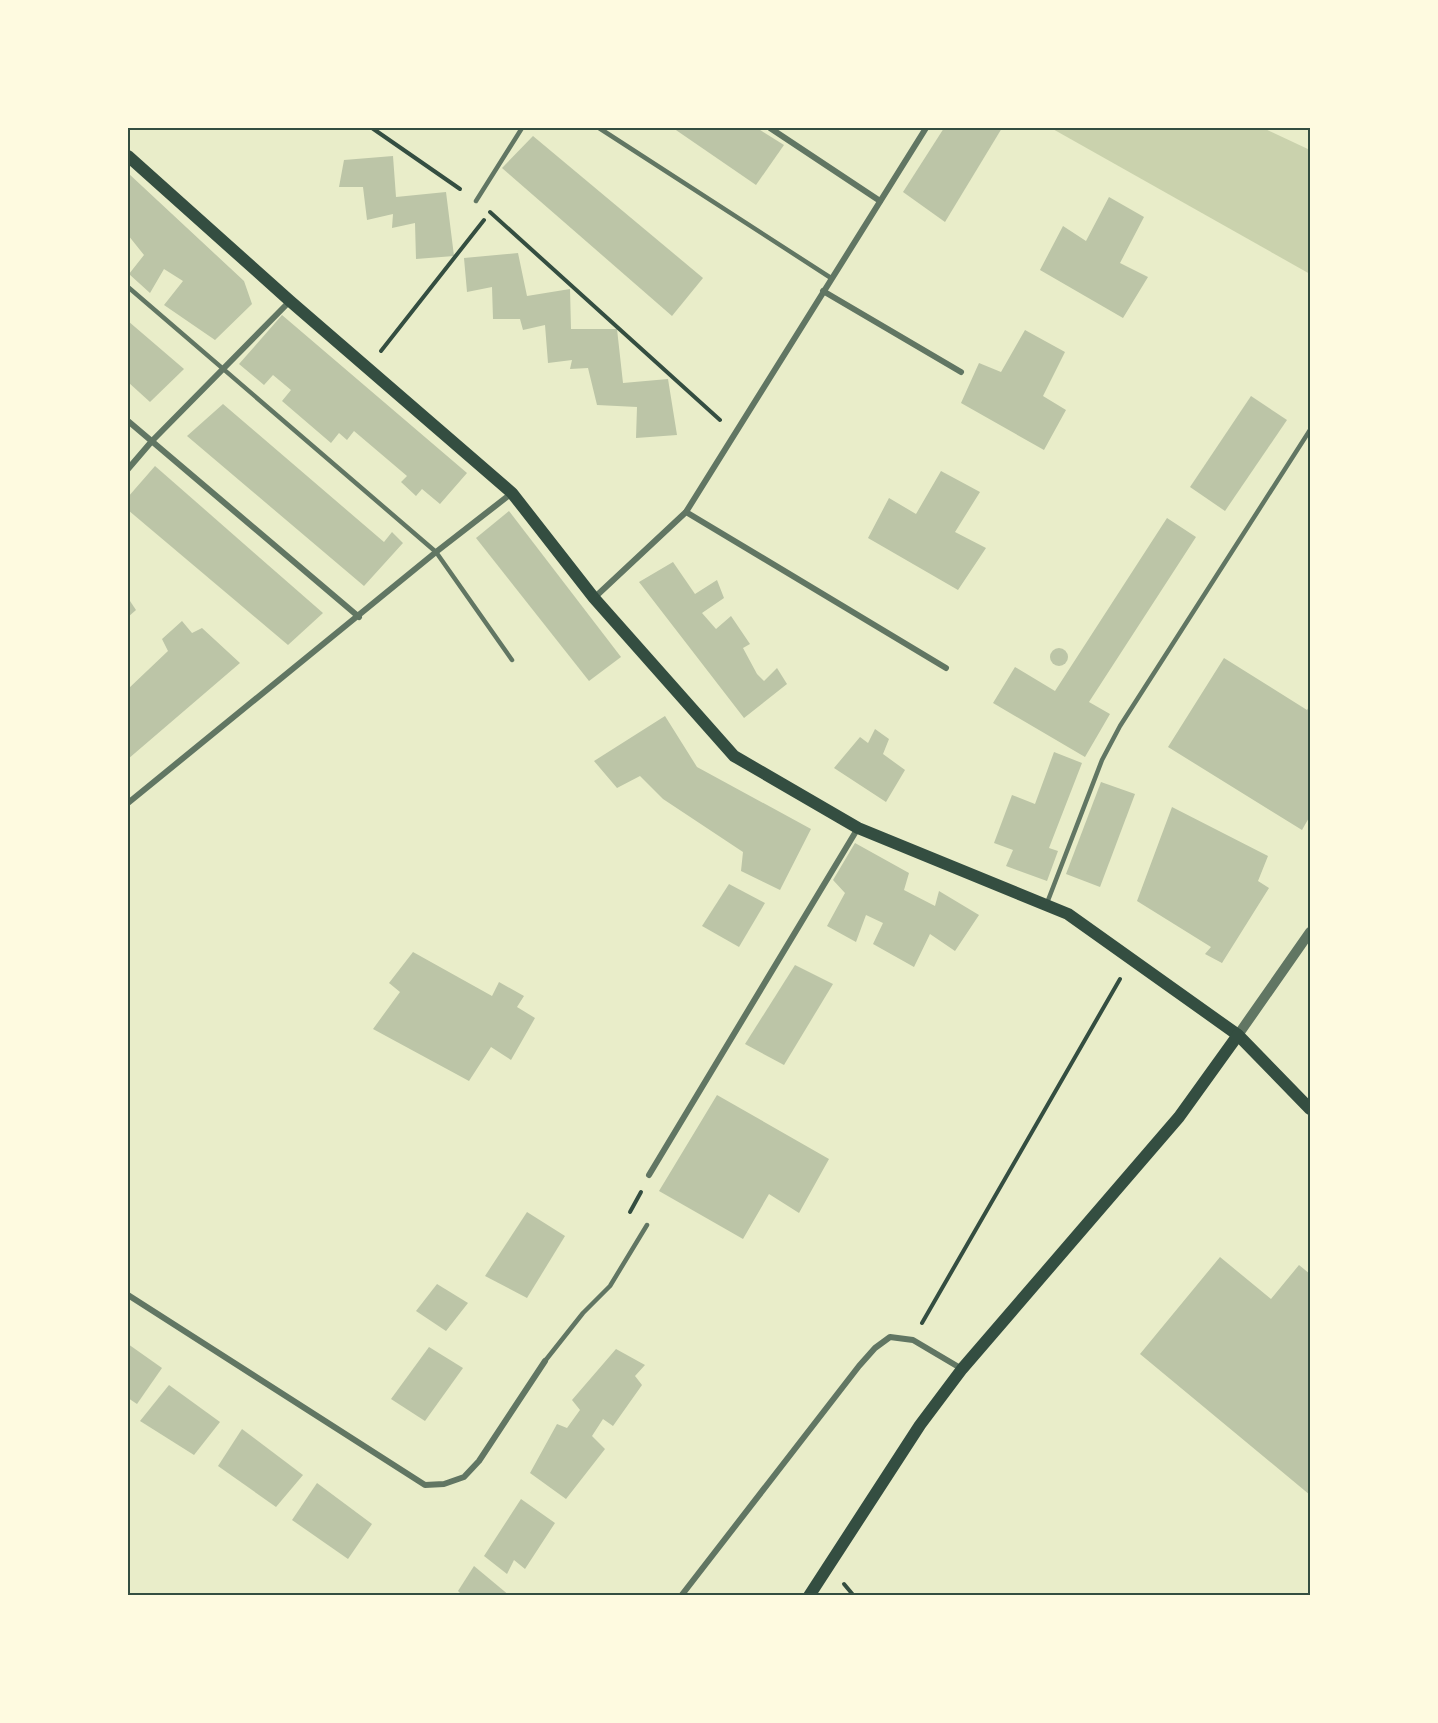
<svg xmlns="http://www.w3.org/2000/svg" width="1438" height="1723" font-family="Poppins,sans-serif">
	<rect width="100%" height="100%" fill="#e9edc9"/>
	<!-- green -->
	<path fill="#cad2ad" d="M1051 128H1263L1310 150V274Z"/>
	<!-- building -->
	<g fill="#bcc5a7">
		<path d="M673 128H757L784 145 756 185Z"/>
		<path d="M944 128H1002L945 222 903 192Z"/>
		<path d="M533 136 703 278 672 316 502 168Z"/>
		<path d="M393 156 396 197 446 192 454 256 416 259 415 223 392 228 393 214 367 220 363 187H339L344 160Z"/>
		<path d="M128 173 244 281 252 304 215 340 164 305 183 281 164 269 150 293 129 274 144 255 128 235Z"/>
		<path d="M1109 197 1144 217 1120 263 1148 277 1123 318 1040 270 1063 226 1086 241Z"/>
		<path d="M518 253 527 296 570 289 571 329H617L623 383 668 379 677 435 636 438 637 407 597 405 588 368 570 369 572 360 548 363 545 325 523 330 520 319H493L492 287 467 292 464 258Z"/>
		<path d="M282 315 467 473 440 504 422 489 416 496 401 482 407 476 354 431 347 440 339 433 331 443 282 401 291 390 273 375 264 385 239 364Z"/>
		<path d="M128 321 184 369 150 402 128 382Z"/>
		<path d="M1025 330 1065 352 1043 396 1066 410 1044 450 961 403 979 363 1001 372Z"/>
		<path d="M1251 396 1287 420 1225 511 1190 487Z"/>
		<path d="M223 404 384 542 392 532 403 543 364 586 187 436Z"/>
		<path d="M155 466 323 613 288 645 128 510V497Z"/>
		<path d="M941 471 980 492 955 532 986 548 958 590 868 538 889 498 916 514Z"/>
		<path d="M509 511 621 657 589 681 476 538Z"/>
		<path d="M1167 518 1196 537 1089 702 1110 714 1085 757 993 703 1015 667 1055 691Z"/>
		<path d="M673 562 695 594 717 580 724 598 702 613 716 629 731 616 750 644 743 648 757 674 764 681 777 668 787 684 744 718 639 582Z"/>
		<path d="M128 598 136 610 128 617Z"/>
		<path d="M182 621 192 633 202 628 240 663 128 759V689L168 651 162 639Z"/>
		<circle cx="1059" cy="657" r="9"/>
		<path d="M1224 658 1307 710 1310 705V816L1302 830 1168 747Z"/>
		<path d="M665 716 697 767 811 829 780 890 741 871 743 852 663 799 640 776 617 788 594 761Z"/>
		<path d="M875 729 889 739 883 754 905 770 886 802 834 768 860 737 868 743Z"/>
		<path d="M1054 752 1082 763 1049 848 1058 851 1047 881 1006 866 1013 850 994 843 1012 795 1035 804Z"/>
		<path d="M1101 782 1135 794 1100 887 1066 874Z"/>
		<path d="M1172 807 1268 856 1258 881 1269 888 1222 963 1205 954 1211 947 1137 901Z"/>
		<path d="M855 843 909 873 904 890 935 906 939 891 979 915 955 951 930 934 914 967 873 944 883 923 866 915 856 942 827 926 845 893 833 880Z"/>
		<path d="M729 884 765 903 739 947 702 926Z"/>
		<path d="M413 952 492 996 499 982 524 996 517 1007 535 1018 511 1060 491 1047 469 1081 373 1029 400 992 389 983Z"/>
		<path d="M795 965 833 984 784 1065 745 1044Z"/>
		<path d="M717 1095 829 1159 799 1213 769 1194 743 1239 659 1191Z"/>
		<path d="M527 1212 565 1236 527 1298 485 1276Z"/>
		<path d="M1220 1257 1271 1299 1299 1265 1310 1274V1495L1140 1354Z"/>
		<path d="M437 1284 468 1303 446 1331 416 1311Z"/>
		<path d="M128 1344 162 1368 137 1404 128 1398Z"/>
		<path d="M429 1347 463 1368 425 1421 391 1399Z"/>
		<path d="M616 1349 645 1365 635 1376 642 1385 613 1426 603 1419 592 1436 605 1449 566 1499 530 1473 557 1424 567 1428 580 1410 572 1400Z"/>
		<path d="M169 1385 220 1422 194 1455 140 1421Z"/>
		<path d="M242 1429 303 1475 276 1507 218 1466Z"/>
		<path d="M317 1483 372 1524 348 1559 292 1520Z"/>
		<path d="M521 1499 555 1523 525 1569 514 1560 507 1574 484 1556Z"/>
		<path d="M474 1566 510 1596H463L458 1591Z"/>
	</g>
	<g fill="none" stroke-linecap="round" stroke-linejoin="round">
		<!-- path -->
		<g stroke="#344e41" stroke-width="4">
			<path d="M372 128 460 189"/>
			<path d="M490 212 720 420"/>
			<path d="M381 351 484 220"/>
			<path d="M630 1212 641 1192"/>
			<path d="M922 1323 1120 979"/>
			<path d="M844 1584 854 1596"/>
		</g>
		<!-- service -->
		<g stroke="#617663" stroke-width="4.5">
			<path d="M599 128 831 278"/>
			<path d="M476 201 522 128"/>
			<path d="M128 287 436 552 512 660"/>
			<path d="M1047 903 1102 760 1120 726 1310 430"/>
			<path d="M545 1361 583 1313 610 1286 647 1225"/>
		</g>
		<!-- minor -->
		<g stroke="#617663" stroke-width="6">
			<path d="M770 128 880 201"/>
			<path d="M823 291 961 372"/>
			<path d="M128 421 359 617"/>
			<path d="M128 469 152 441 290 301"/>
			<path d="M686 512 946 668"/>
			<path d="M594 598 686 512 926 128"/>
			<path d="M128 803 436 552 512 493"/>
			<path d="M649 1175 858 828"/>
			<path d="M128 1295 425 1485 444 1484 464 1477 479 1461 545 1361"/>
			<path d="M681 1596 859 1366 875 1348 890 1337 913 1340 962 1369"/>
		</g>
		<!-- tertiary -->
		<path stroke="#617663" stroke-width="10" d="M1238 1035 1310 932"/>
		<!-- secondary -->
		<g stroke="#344e41" stroke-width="12">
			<path d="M128 156 290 301 512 493 594 598 734 756 858 828 1068 914 1238 1035 1310 1109"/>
			<path d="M809 1596 920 1425 962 1369 1179 1117 1238 1035"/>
		</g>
	</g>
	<!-- border -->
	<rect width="1438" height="1723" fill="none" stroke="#fefae0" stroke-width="258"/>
	<rect x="129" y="129" width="1180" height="1465" fill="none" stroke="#344e41" stroke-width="2"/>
</svg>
